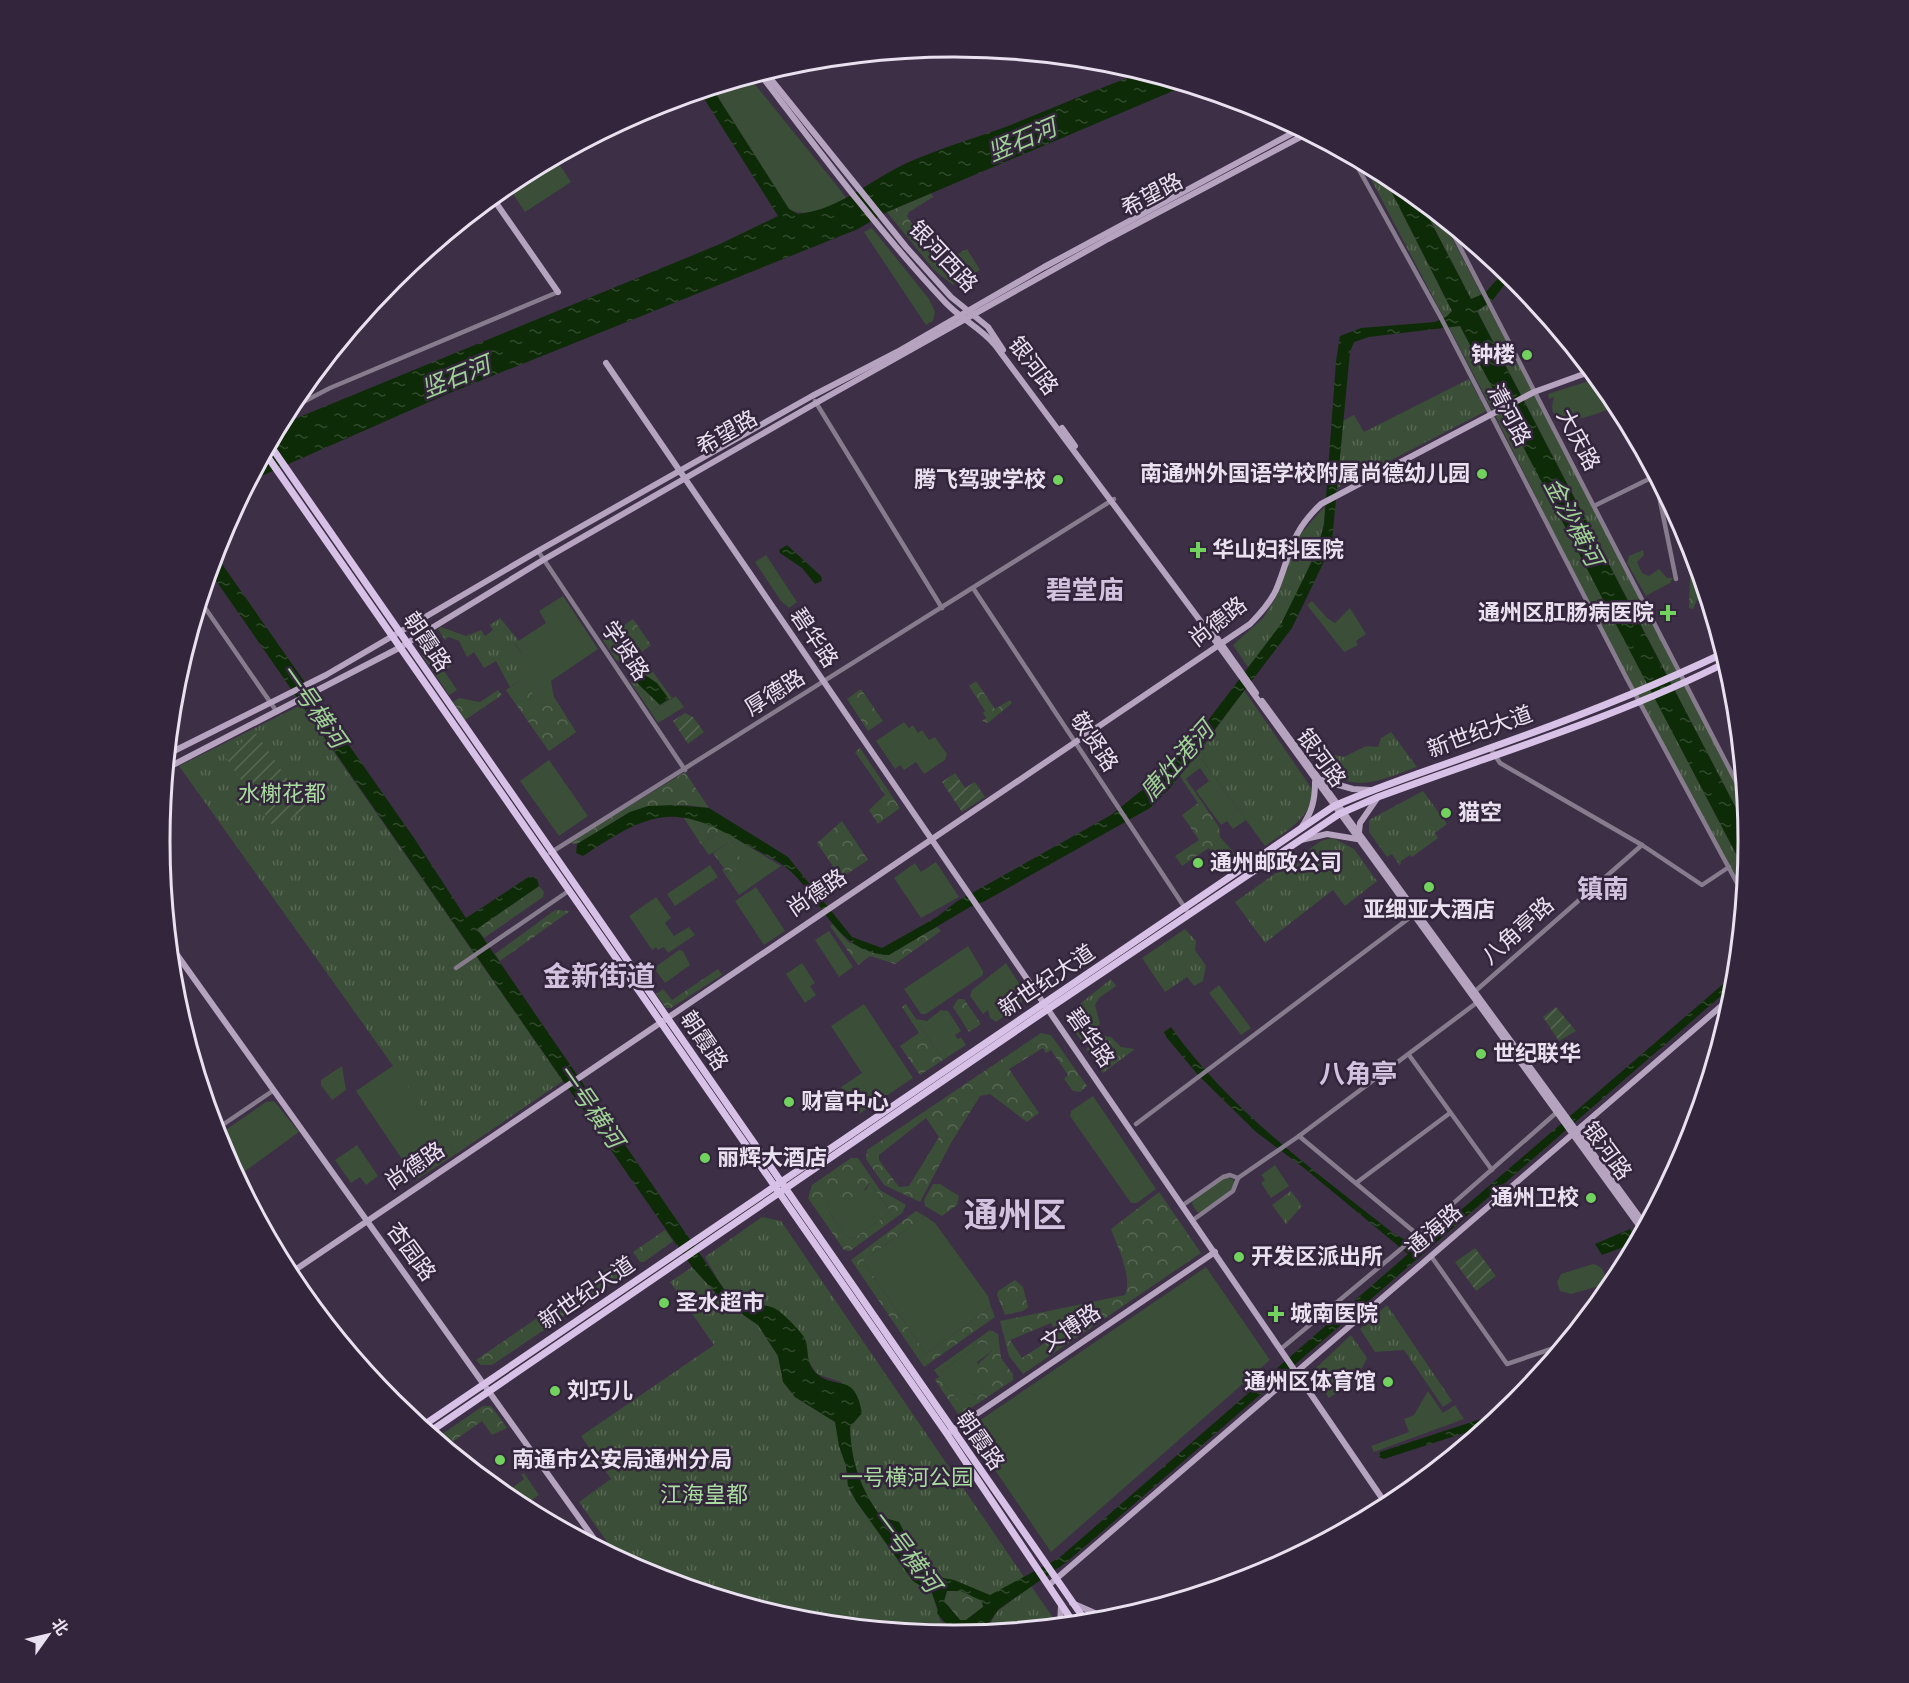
<svg xmlns="http://www.w3.org/2000/svg" width="1909" height="1683" font-family="Karla,'Noto Sans SC',sans-serif">
	<defs>
		<pattern id="forest-crowns" width="20" height="18" patternUnits="userSpaceOnUse" patternTransform="scale(1.5)"><rect width="20" height="18" fill="#3b4e37"/><path d="M2 6a3 3 0 1 1 6 0M12 15a3 3 0 1 1 6 0" fill="none" stroke="#586754"/></pattern>
		<pattern id="park-tufts" width="24" height="20" patternUnits="userSpaceOnUse" patternTransform="scale(1.5)"><rect width="24" height="20" fill="#3b4e37"/><path d="M3 7l-1-3M5 7V3M7 7l1-3M15 17l-1-3M17 17v-4M19 17l1-3" fill="none" stroke="#586754"/></pattern>
		<pattern id="garden-furrows" width="10" height="10" patternUnits="userSpaceOnUse" patternTransform="scale(1.5)"><rect width="10" height="10" fill="#3b4e37"/><path d="M-1 1l2-2M0 10L10 0M9 11l2-2" fill="none" stroke="#586754"/></pattern>
		<pattern id="water-ripples" width="26" height="14" patternUnits="userSpaceOnUse" patternTransform="scale(1.5)"><rect width="26" height="14" fill="#0e2b08"/><path d="M2 4q2-2 4 0t4 0M15 11q2-2 4 0t4 0" fill="none" stroke="#31492c"/></pattern>
	</defs>
	<rect width="100%" height="100%" fill="#3d2f46"/>
	<!-- grass -->
	<g fill="#3b4e37">
		<path d="M749 77 834 182 847 199C831 207 806 219 789 209L712 88Z"/>
		<path d="M555 158 571 182 525 212 507 185Z"/>
		<path d="M872 228 929 299 935 312 933 321 926 325 864 232Z"/>
		<path d="M1598 378 1618 405C1603 412 1541 439 1554 397L1549 399 1548 394Z"/>
		<path d="M1643 550 1644 555 1637 562 1642 573 1649 576 1659 569 1667 578H1673L1670 583 1646 596 1627 563 1629 556Z"/>
		<path d="M766 555 797 602 789 608 781 601 755 562Z"/>
		<path d="M563 596 598 649 551 681 554 697 576 732 549 751 506 690 533 672 515 643 546 623 539 611Z"/>
		<path d="M1312 601 1327 618 1335 623 1350 608 1366 634 1356 641 1358 645 1344 652 1307 605Z"/>
		<path d="M676 696 684 707 658 723 651 712Z"/>
		<path d="M904 722 909 728 913 725 918 733 922 730 929 740 935 737 947 754 945 760 924 774 916 762 904 770 900 765 895 769 876 741Z"/>
		<path d="M1198 754 1246 820 1233 829 1227 821 1221 825 1196 791 1209 781 1200 768 1183 781 1180 776Z"/>
		<path d="M549 760 588 816 559 836 520 781Z"/>
		<path d="M722 830 781 866 739 895 722 870 724 868 727 874 729 842 709 855 701 844Z"/>
		<path d="M936 862 959 897 921 918 894 878 915 863 921 872Z"/>
		<path d="M710 865 718 877 675 906 667 894Z"/>
		<path d="M756 887 785 931 764 945 735 901Z"/>
		<path d="M656 897 671 918 665 923 674 936 689 927 695 935 668 953 664 947 658 950 656 947 652 950 629 916Z"/>
		<path d="M829 931 853 967 839 977 815 940Z"/>
		<path d="M968 946 983 971V975L926 1014H921L904 989Z"/>
		<path d="M679 950 683 951 690 965 665 983 654 968Z"/>
		<path d="M802 963 815 983 810 986 816 995 805 1003 786 974Z"/>
		<path d="M1006 963 1024 991 1021 1005 996 1022 990 1018 988 1010 983 1014 970 996 972 990Z"/>
		<path d="M1219 985 1251 1028 1241 1035 1209 993Z"/>
		<path d="M864 1004 913 1078 859 1114 841 1087 862 1073 831 1026Z"/>
		<path d="M941 1010 948 1011 961 1031 955 1035 958 1039 961 1037 966 1045 943 1060 916 1019 927 1021Z"/>
		<path d="M394 1065 456 1154 416 1180 356 1091Z"/>
		<path d="M342 1066 346 1090 332 1100 321 1085V1080Z"/>
		<path d="M1093 1096 1156 1189 1137 1203H1131L1070 1116 1071 1111Z"/>
		<path d="M274 1101 299 1132 237 1177 217 1136 266 1102Z"/>
		<path d="M357 1145 378 1176 366 1185 360 1177 351 1183 335 1160Z"/>
		<path d="M1275 1165 1289 1186 1271 1198 1261 1183 1265 1180 1261 1175Z"/>
		<path d="M1225 1177 1233 1179 1235 1187 1201 1212H1197L1192 1204 1193 1200Z"/>
		<path d="M870 1183 891 1212 853 1239 845 1235 826 1208 835 1194 866 1190Z"/>
		<path d="M925 1216 935 1223 988 1296 991 1307 926 1354 863 1261Z"/>
		<path d="M1593 1264C1602 1266 1606 1272 1604 1280L1609 1279 1610 1283 1571 1294 1560 1291 1557 1282 1561 1274Z"/>
		<path d="M1206 1267 1270 1360 1051 1552 967 1429Z"/>
		<path d="M981 1342 986 1343 992 1351 977 1362 981 1386 985 1391 978 1396 970 1393 957 1399 944 1383 942 1371Z"/>
		<path d="M1428 1391 1443 1413 1455 1405 1464 1419 1374 1452 1371 1446 1409 1432 1404 1419 1414 1415Z"/>
		<path d="M524 1473 539 1495 522 1507 506 1486 509 1484 512 1488 524 1479 521 1475Z"/>
	</g>
	<!-- forest -->
	<g fill="url(#forest-crowns)" fill-rule="evenodd">
		<path d="M931 193 933 197 909 212 907 216 930 254 938 250 945 261 967 249 980 270 953 285 934 270 887 212Z"/>
		<path d="M1694 567H1698L1708 600 1703 603 1697 600 1693 609 1689 608 1690 579Z"/>
		<path d="M633 619 651 645 642 652 639 647 629 653 630 661 626 664 616 660 603 640Z"/>
		<path d="M434 632 439 639 435 642 451 666 444 671 457 690 449 695 422 655V641Z"/>
		<path d="M976 681 995 709 1010 700 1012 703 988 723 982 721 986 718 983 713 985 711 969 686Z"/>
		<path d="M514 685 531 691 541 706H550L557 702 576 732 549 751 506 690Z"/>
		<path d="M861 689 883 721 868 731 847 699Z"/>
		<path d="M498 690 502 695 465 720 453 702 459 698 480 702Z"/>
		<path d="M860 748 900 808 878 824 869 810 885 795 855 752Z"/>
		<path d="M685 772 709 808 687 805 630 812 577 844 569 843Z"/>
		<path d="M1186 779 1219 827 1220 837 1236 855 1220 865 1209 848 1182 866 1175 856 1199 840 1182 815 1198 803 1183 781Z"/>
		<path d="M683 817 703 820 722 830 701 844Z"/>
		<path d="M842 821 868 860 841 878 817 843Z"/>
		<path d="M729 842 744 863 728 874 713 853Z"/>
		<path d="M539 886 544 892 543 897 484 938 477 929Z"/>
		<path d="M555 910 570 911 500 961 495 954Z"/>
		<path d="M833 924 848 942 884 955 937 927 941 931 895 964 870 956 858 965 830 926Z"/>
		<path d="M718 969 722 975 671 1008H666L656 994 663 989 672 1000Z"/>
		<path d="M958 999H964L981 1024 969 1032 953 1007Z"/>
		<path d="M906 1004 943 1060 920 1075 900 1046 919 1033 902 1007Z"/>
		<path d="M1041 1033 1051 1035 1087 1086 1080 1092 1073 1091 1064 1079 1068 1075 1051 1050 1046 1053 1043 1048 1009 1069 1039 1113 1027 1122 990 1094 980 1096 951 1143 920 1202 884 1185 866 1159 867 1150ZM926 1118 939 1137 909 1186 899 1187 879 1160V1155Z"/>
		<path d="M851 1158H858L880 1190 906 1205 902 1213 850 1251 844 1250 808 1198 812 1185ZM870 1183 891 1212 853 1239 845 1235 826 1208 835 1195 842 1201 852 1203Z"/>
		<path d="M933 1184H940L959 1196 957 1205 942 1216 925 1206 924 1200Z"/>
		<path d="M1159 1192 1201 1253 1023 1374 1009 1356 1000 1321 1125 1295C1133 1277 1117 1246 1111 1229ZM1051 1323 1057 1335 1022 1358 1010 1340Z"/>
		<path d="M916 1211 925 1216 863 1261 926 1354 991 1307 995 1317 924 1367 851 1260Z"/>
		<path d="M665 1230 673 1241 644 1262H640L633 1252Z"/>
		<path d="M623 1258 629 1268 628 1272 596 1295H590L583 1286Z"/>
		<path d="M1015 1280 1023 1287 1028 1307 1023 1311 1005 1315 997 1295 998 1291Z"/>
		<path d="M578 1290 584 1299 582 1304 492 1365H481L476 1360Z"/>
		<path d="M990 1330 998 1334 1001 1358 1013 1374V1380L965 1412 958 1414 935 1380 939 1377 934 1370ZM981 1342 986 1343 992 1351 975 1367 976 1376 984 1391 977 1396 965 1391 957 1399 944 1383 942 1371Z"/>
		<path d="M483 1406H491L507 1428 492 1435 482 1421 445 1447 435 1439Z"/>
		<path d="M947 1591H961L982 1600 983 1607 966 1620H960L944 1601Z"/>
	</g>
	<!-- park -->
	<g fill="url(#park-tufts)">
		<path d="M1362 162 1382 173 1746 873 1744 896 1627 679 1494 413Z"/>
		<path d="M1419 199 1441 217 1745 798 1749 833Z"/>
		<path d="M1469 379 1486 411 1337 488 1343 421 1354 415 1364 432Z"/>
		<path d="M1324 507C1331 527 1292 608 1280 627 1270 641 1259 654 1248 667L1233 645 1263 618 1275 599 1298 537Z"/>
		<path d="M500 618 519 641 515 644 534 672 510 687 496 661 484 668 474 652 467 657 459 641 449 637 445 640 438 629 441 627 466 636 481 630 485 636 493 630 490 625Z"/>
		<path d="M645 661 672 698 651 712 631 683 633 678 629 672Z"/>
		<path d="M1244 690 1312 789C1313 818 1286 831 1265 846L1198 754Z"/>
		<path d="M301 705 563 1081 456 1154 179 766Z"/>
		<path d="M1391 732 1417 767C1372 783 1350 797 1312 756L1321 752 1344 757 1366 746 1378 747 1381 738Z"/>
		<path d="M1423 791 1447 824 1435 833 1438 838 1412 857 1410 855 1401 861 1400 866 1392 854 1387 857 1369 832V820Z"/>
		<path d="M1333 838 1354 849 1377 881 1345 906 1333 890 1265 943 1235 902 1321 841Z"/>
		<path d="M1185 929 1196 941 1195 950 1206 966 1203 981 1194 986 1187 977 1165 992 1142 958Z"/>
		<path d="M1111 979 1116 986 1099 998 1095 1005 1100 1024 1081 1040 1069 1024 1071 1011Z"/>
		<path d="M1104 1036 1111 1037 1121 1047 1135 1049 1103 1073 1086 1049Z"/>
		<path d="M1291 1191 1302 1206 1286 1224 1272 1205Z"/>
		<path d="M762 1217 781 1221 1024 1577 990 1596 954 1580 929 1578 899 1522 881 1517C860 1488 851 1462 850 1426L862 1413 841 1382 817 1374 809 1362 806 1351 758 1303C726 1306 720 1281 705 1257Z"/>
		<path d="M692 1267 723 1301 758 1325 778 1356 784 1382 795 1397 835 1422 846 1466 848 1486 856 1501 913 1581 932 1593 940 1620 948 1627 945 1636 799 1621 650 1576 620 1560 579 1502 611 1479 581 1436 714 1345 670 1282Z"/>
		<path d="M1387 1305 1452 1401 1443 1407 1404 1350 1375 1352 1360 1329Z"/>
		<path d="M1351 1335 1367 1358 1356 1380 1329 1398 1313 1375 1315 1369Z"/>
		<path d="M1031 1586 1059 1626 987 1633 995 1613Z"/>
	</g>
	<!-- garden -->
	<g fill="url(#garden-furrows)">
		<path d="M685 713 693 717 704 732 688 744 673 721Z"/>
		<path d="M256 733 307 808 275 829 224 755Z"/>
		<path d="M955 773 965 788 975 782 985 797 962 812 942 782Z"/>
		<path d="M1556 1007 1576 1031 1559 1041 1543 1017Z"/>
		<path d="M1475 1248 1496 1276 1476 1291 1455 1262Z"/>
	</g>
	<!-- water -->
	<g fill="url(#water-ripples)" fill-rule="evenodd">
		<path d="M1145 72 1187 85 887 212 858 229 445 395 250 481 280 425 720 244 778 216 700 92 712 88 789 209 798 214C842 209 869 180 909 162 941 148 975 138 1008 126 1053 108 1098 88 1145 72Z"/>
		<path d="M1382 173 1419 199 1471 299 1485 293 1505 270 1512 275 1492 301 1477 311 1749 833 1746 873 1460 326 1369 337 1354 342 1350 352 1332 541 1329 551 1292 628 1171 787 1150 808 985 901 970 907 889 955C836 953 823 899 788 869 776 859 759 852 745 844 673 800 649 813 583 856L576 853 577 844 630 812 648 806 675 805 709 808 788 857 852 937 882 948 937 917 956 902 1111 815 1157 778 1180 749 1203 727 1281 624 1317 551 1324 525 1336 361 1340 336 1361 328 1435 322 1446 317 1452 311Z"/>
		<path d="M787 545 821 576 822 581 815 584 802 568 780 553 779 550Z"/>
		<path d="M215 554 414 838 466 918 530 876 537 879 539 886 477 929 728 1295C741 1310 762 1299 779 1311 786 1317 804 1333 806 1342 809 1354 806 1362 815 1372 835 1392 855 1370 862 1413L850 1427C851 1462 860 1488 881 1517L899 1522 926 1575 954 1580 990 1595 1059 1558 1408 1254 1304 1168 1256 1132 1198 1075 1167 1038 1164 1032 1171 1027C1230 1111 1314 1170 1393 1233L1416 1246 1432 1235 1737 972 1736 983 1089 1543 1064 1564 999 1609 989 1623 987 1633 945 1636 948 1627 937 1613 938 1610 932 1593 913 1581 856 1501 848 1486 846 1466 839 1446 835 1422 795 1397 783 1382 778 1356 758 1325 723 1301 692 1267 210 572ZM947 1591H961L982 1601 983 1607 966 1620H960L944 1601Z"/>
		<path d="M645 675 657 683 669 699 660 705 636 682Z"/>
		<path d="M1630 1229 1638 1242 1602 1255 1595 1244Z"/>
		<path d="M1511 1409 1492 1424 1384 1459 1379 1457 1380 1452Z"/>
	</g>
	<g fill="none" stroke-linecap="round" stroke-linejoin="round">
		<!-- street -->
		<g stroke="#877c8e" stroke-width="4.5">
			<path d="M1352 157 1440 316 1627 679 1744 896"/>
			<path d="M1447 222 1745 799"/>
			<path d="M815 401 942 608"/>
			<path d="M288 410 330 388 558 292"/>
			<path d="M1655 476 1676 579"/>
			<path d="M1594 506 1655 476 1654 471"/>
			<path d="M538 551 685 770"/>
			<path d="M973 588 1189 914"/>
			<path d="M201 602 277 712"/>
			<path d="M1490 748 1500 763 1642 845 1702 885 1729 867"/>
			<path d="M550 853 1114 499"/>
			<path d="M456 968 570 890"/>
			<path d="M1472 994 1642 845"/>
			<path d="M1409 1055 1492 1170"/>
			<path d="M1136 1124 1412 916"/>
			<path d="M215 1130 274 1090"/>
			<path d="M1299 1136 1418 1235"/>
			<path d="M1356 1183 1450 1113"/>
			<path d="M1183 1205 1223 1177 1230 1175 1238 1178"/>
			<path d="M1193 1220 1233 1191 1238 1178 1299 1136 1479 1001"/>
			<path d="M1431 1256 1507 1364 1566 1344"/>
			<path d="M1282 1348 1407 1244 1556 1113"/>
		</g>
		<!-- secondary -->
		<g stroke="#b5a3c0" stroke-width="6">
			<path d="M765 72 906 247 951 297 988 327 1003 350"/>
			<path d="M760 74C819 151 877 229 944 301 959 318 980 327 995 345L1216 642 1643 1231"/>
			<path d="M492 197 558 292"/>
			<path d="M606 363 1388 1507"/>
			<path d="M1062 428 1075 446"/>
			<path d="M1210 628 1256 693"/>
			<path d="M1262 701 1646 1226"/>
			<path d="M168 754 326 675 538 551 812 396 897 352 1044 267 1300 129"/>
			<path d="M167 768 399 648 543 560 816 403 1108 239 1308 133"/>
			<path d="M1321 780 1353 789 1370 790"/>
			<path d="M1301 828C1312 812 1315 801 1315 782"/>
			<path d="M1359 832 1360 823 1378 797"/>
			<path d="M1301 840 1327 834 1357 839"/>
			<path d="M170 945 602 1550"/>
			<path d="M289 1274 1250 624C1260 614 1270 603 1276 590 1291 554 1289 534 1321 504L1534 392 1592 371"/>
			<path d="M950 1432 1215 1252"/>
			<path d="M1049 1585 1734 995"/>
			<path d="M1072 1603 1104 1617 1116 1619"/>
			<path d="M1060 1626 1061 1605"/>
		</g>
		<!-- primary -->
		<g stroke="#d8c1e7" stroke-width="7">
			<path d="M270 445 1087 1623"/>
			<path d="M265 453 947 1434 1075 1625"/>
			<path d="M421 1427 1334 806C1384 784 1436 768 1487 749 1567 721 1648 689 1724 653"/>
			<path d="M428 1433 1048 1009 1339 814 1378 797C1494 754 1616 718 1727 662"/>
		</g>
	</g>
	<!-- markers -->
	<g fill="#72d25e" stroke="#33253b" stroke-width="2">
		<circle cx="1527" cy="355" r="6"/>
		<circle cx="1482" cy="474" r="6"/>
		<circle cx="1058" cy="480" r="6"/>
		<path d="M1195 541h6v6h6v6h-6v6h-6v-6h-6v-6h6z"/>
		<path d="M1665 604h6v6h6v6h-6v6h-6v-6h-6v-6h6z"/>
		<circle cx="1446" cy="813" r="6"/>
		<circle cx="1198" cy="863" r="6"/>
		<circle cx="1429" cy="887" r="6"/>
		<circle cx="1481" cy="1054" r="6"/>
		<circle cx="789" cy="1102" r="6"/>
		<circle cx="705" cy="1158" r="6"/>
		<circle cx="1591" cy="1198" r="6"/>
		<circle cx="1239" cy="1257" r="6"/>
		<circle cx="664" cy="1303" r="6"/>
		<path d="M1273 1305h6v6h6v6h-6v6h-6v-6h-6v-6h6z"/>
		<circle cx="1388" cy="1382" r="6"/>
		<circle cx="555" cy="1391" r="6"/>
		<circle cx="500" cy="1460" r="6"/>
	</g>
	<g text-anchor="middle" dominant-baseline="central" stroke-width="5" stroke-linejoin="round" paint-order="stroke">
		<!-- street labels -->
		<g font-size="22" fill="#eae1f0" stroke="#33253b">
			<text transform="translate(1152 195) rotate(-28)">希望路</text>
			<text transform="translate(943 257) rotate(47)">银河西路</text>
			<text transform="translate(1033 366) rotate(53)">银河路</text>
			<text transform="translate(1509 415) rotate(62)">清河路</text>
			<text transform="translate(727 433) rotate(-30)">希望路</text>
			<text transform="translate(1578 440) rotate(62)">大庆路</text>
			<text transform="translate(1218 622) rotate(-38)">尚德路</text>
			<text transform="translate(814 638) rotate(56)">碧华路</text>
			<text transform="translate(427 642) rotate(56)">朝霞路</text>
			<text transform="translate(625 651) rotate(56)">学贤路</text>
			<text transform="translate(775 693) rotate(-32)">厚德路</text>
			<text transform="translate(1480 732) rotate(-20)">新世纪大道</text>
			<text transform="translate(1094 742) rotate(56)">敬贤路</text>
			<text transform="translate(1321 758) rotate(54)">银河路</text>
			<text transform="translate(817 893) rotate(-34)">尚德路</text>
			<text transform="translate(1518 931) rotate(-42)">八角亭路</text>
			<text transform="translate(1047 981) rotate(-34)">新世纪大道</text>
			<text transform="translate(1090 1038) rotate(55)">碧华路</text>
			<text transform="translate(704 1041) rotate(56)">朝霞路</text>
			<text transform="translate(1607 1151) rotate(54)">银河路</text>
			<text transform="translate(415 1166) rotate(-34)">尚德路</text>
			<text transform="translate(1434 1230) rotate(-41)">通海路</text>
			<text transform="translate(411 1252) rotate(54)">杏园路</text>
			<text transform="translate(587 1293) rotate(-34)">新世纪大道</text>
			<text transform="translate(1071 1328) rotate(-34)">文博路</text>
			<text transform="translate(980 1441) rotate(55)">朝霞路</text>
		</g>
		<!-- poi labels -->
		<g font-size="22" font-weight="bold" fill="#eae1f0" stroke="#33253b" text-anchor="start">
			<text x="1515" y="355" text-anchor="end">钟楼</text>
			<text x="1470" y="474" text-anchor="end">南通州外国语学校附属尚德幼儿园</text>
			<text x="1046" y="480" text-anchor="end">腾飞驾驶学校</text>
			<text x="1212" y="550">华山妇科医院</text>
			<text x="1654" y="613" text-anchor="end">通州区肛肠病医院</text>
			<text x="1458" y="813">猫空</text>
			<text x="1210" y="863">通州邮政公司</text>
			<text x="1429" y="910" text-anchor="middle">亚细亚大酒店</text>
			<text x="1493" y="1054">世纪联华</text>
			<text x="801" y="1102">财富中心</text>
			<text x="717" y="1158">丽辉大酒店</text>
			<text x="1579" y="1198" text-anchor="end">通州卫校</text>
			<text x="1251" y="1257">开发区派出所</text>
			<text x="676" y="1303">圣水超市</text>
			<text x="1290" y="1314">城南医院</text>
			<text x="1376" y="1382" text-anchor="end">通州区体育馆</text>
			<text x="567" y="1391">刘巧儿</text>
			<text x="512" y="1460">南通市公安局通州分局</text>
		</g>
		<!-- park labels -->
		<g font-size="22" fill="#a9dc9f" stroke="#33253b">
			<text x="282" y="794">水榭花都</text>
			<text x="907" y="1478">一号横河公园</text>
			<text x="704" y="1495">江海皇都</text>
		</g>
		<!-- water labels -->
		<g font-size="24" font-style="italic" fill="#9fd295" stroke="#33253b">
			<text transform="translate(1022 140) rotate(-23)">竖石河</text>
			<text transform="translate(456 377) rotate(-22)">竖石河</text>
			<text transform="translate(1573 522) rotate(62)">金沙横河</text>
			<text transform="translate(313 706) rotate(55)">一号横河</text>
			<text transform="translate(1177 761) rotate(-48)">唐灶港河</text>
			<text transform="translate(590 1106) rotate(55)">一号横河</text>
			<text transform="translate(906 1551) rotate(53)">一号横河</text>
		</g>
		<!-- quarter labels -->
		<g font-size="26" font-weight="bold" fill="#d3c2df" stroke="#33253b">
			<text x="1085" y="590">碧堂庙</text>
			<text x="1603" y="889">镇南</text>
			<text x="1358" y="1074">八角亭</text>
		</g>
		<!-- district labels -->
		<g font-size="28" font-weight="bold" fill="#d3c2df" stroke="#33253b">
			<text x="599" y="976">金新街道</text>
		</g>
		<!-- town labels -->
		<g font-size="34" font-weight="bold" fill="#d3c2df" stroke="#33253b">
			<text x="1015" y="1216">通州区</text>
		</g>
	</g>
	<!-- crop -->
	<path d="M0 0H1909V1683H0ZM170 841a784 784 0 1 1 1568 0a784 784 0 1 1-1568 0Z" fill="#33253b" fill-rule="evenodd"/>
	<path fill="none" stroke="#eae1f0" stroke-width="3" d="M170 841a784 784 0 1 1 1568 0a784 784 0 1 1-1568 0Z"/>
	<!-- north arrow -->
	<g transform="translate(48 1635) rotate(56)" stroke="#33253b" stroke-width="4.5" paint-order="stroke">
	<path d="M0-4.5L10 22L0 15L-10 22Z" fill="#eae1f0"/>
	<text y="-9" font-size="16" font-weight="bold" text-anchor="middle" fill="#eae1f0">北</text>
	</g>
</svg>
